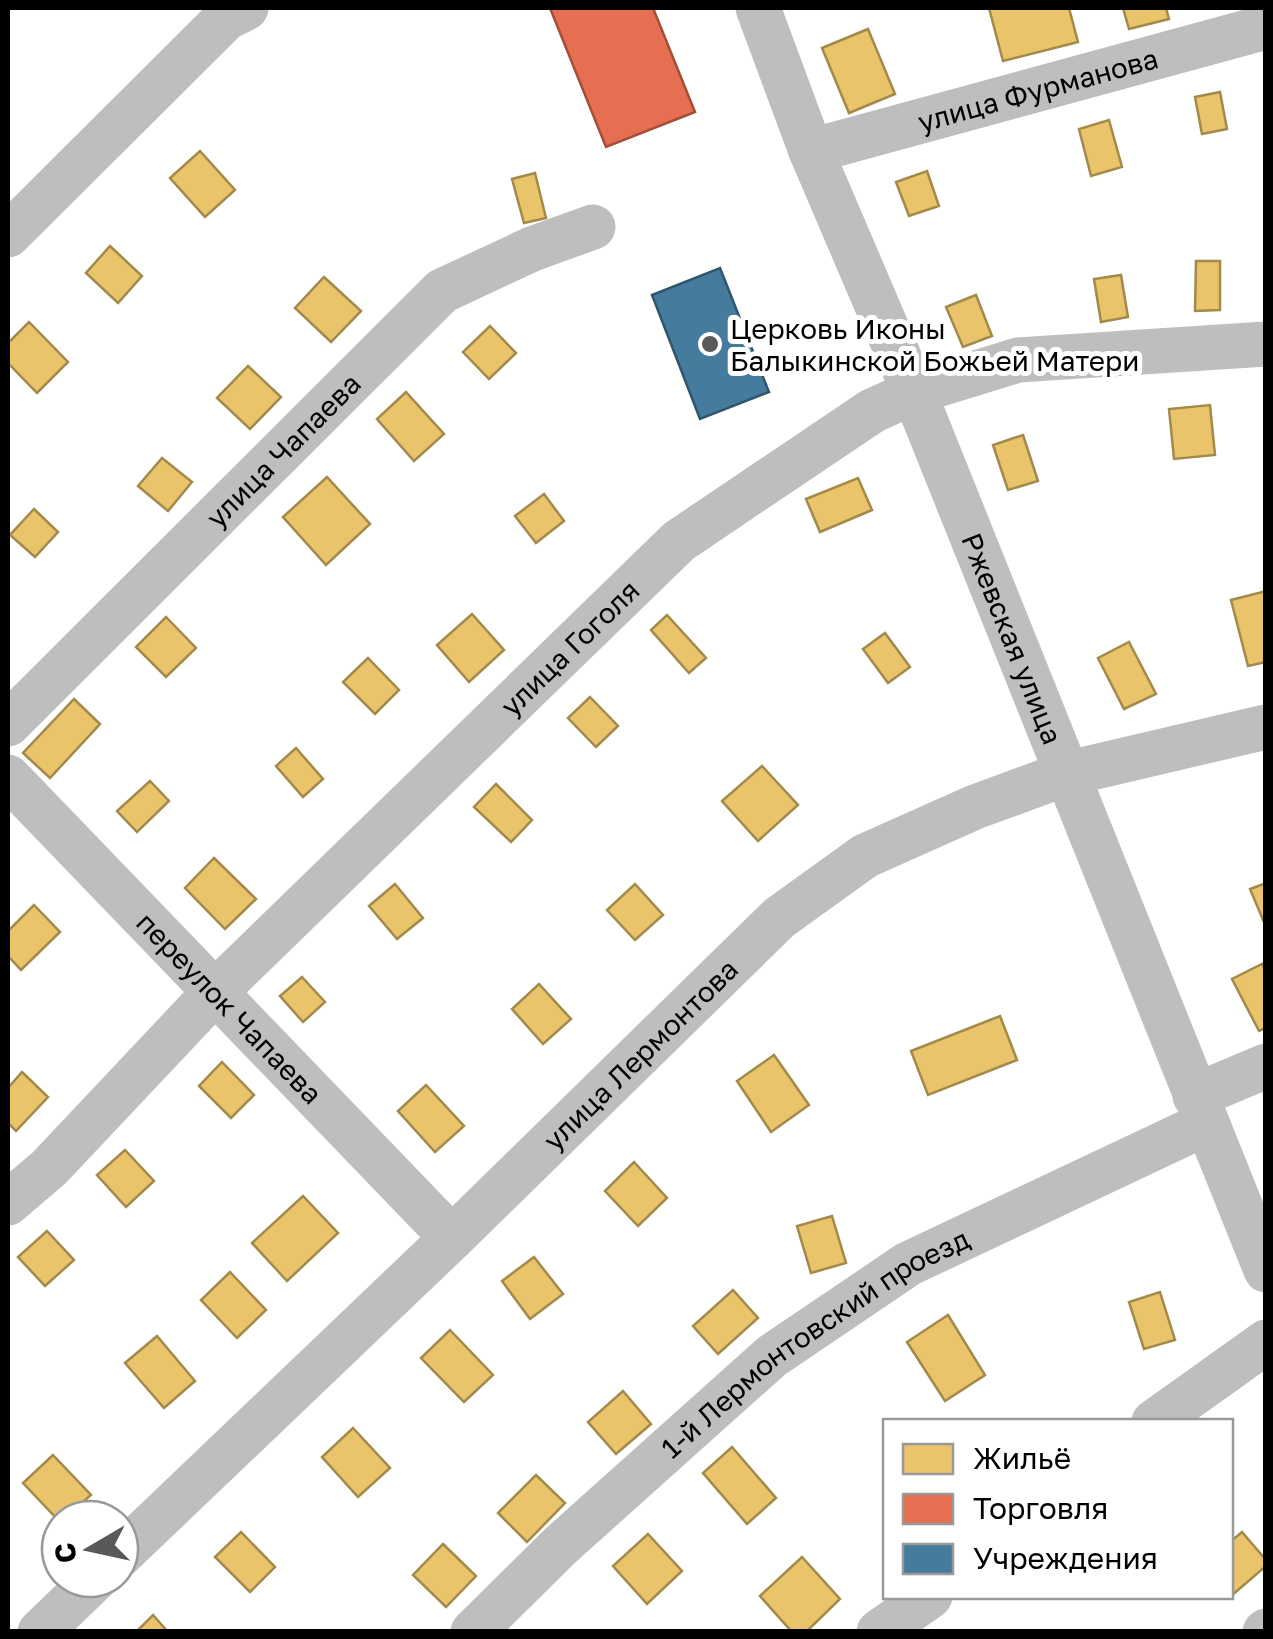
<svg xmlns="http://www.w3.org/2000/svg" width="1273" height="1639" font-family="'Golos Text',sans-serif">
	<rect width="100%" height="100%" fill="#fff"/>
	<!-- homes -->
	<g fill="#e9c46a" stroke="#a3894a" stroke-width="2.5">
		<path d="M989 8H1069L1078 42 1003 61Z"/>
		<path d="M1123 8H1166L1169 19 1129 29Z"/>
		<path d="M868 29 895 94 849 113 822 48Z"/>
		<path d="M1220 92 1227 129 1202 134 1195 97Z"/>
		<path d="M1109 120 1122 167 1091 176 1079 129Z"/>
		<path d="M200 151 235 190 205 217 170 178Z"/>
		<path d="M927 171 939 206 909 216 896 182Z"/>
		<path d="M535 173 546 218 524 223 512 179Z"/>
		<path d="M110 246 142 276 118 303 86 273Z"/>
		<path d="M1196 261H1220V310L1195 311Z"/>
		<path d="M1121 275 1128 317 1101 322 1094 279Z"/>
		<path d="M324 277 361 311 331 342 295 308Z"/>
		<path d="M976 295 992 336 963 347 946 307Z"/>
		<path d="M29 322 68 362 37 393 8 363V343Z"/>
		<path d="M490 326 516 353 489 379 463 352Z"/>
		<path d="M248 366 281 397 250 429 217 398Z"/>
		<path d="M406 392 444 434 414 461 377 419Z"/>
		<path d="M1210 405 1215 455 1174 459 1169 409Z"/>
		<path d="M1023 435 1038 481 1008 490 993 445Z"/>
		<path d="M162 458 192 482 168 511 138 486Z"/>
		<path d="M327 477 370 524 326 565 283 517Z"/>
		<path d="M858 478 872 510 820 532 806 499Z"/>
		<path d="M544 494 564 521 536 543 515 516Z"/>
		<path d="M34 509 58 532 35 557 10 535Z"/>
		<path d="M1266 591V662L1248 666 1231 600Z"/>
		<path d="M472 614 504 650 469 682 437 645Z"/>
		<path d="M667 615 706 658 689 673 651 630Z"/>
		<path d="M166 617 196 648 166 677 136 647Z"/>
		<path d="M885 633 910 667 888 683 863 649Z"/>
		<path d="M1129 642 1156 694 1124 709 1098 658Z"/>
		<path d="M368 658 399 690 375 714 343 682Z"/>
		<path d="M590 697 618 726 596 747 568 718Z"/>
		<path d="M74 699 100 724 50 778 23 753Z"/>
		<path d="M296 748 323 779 303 797 276 766Z"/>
		<path d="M762 766 798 805 758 841 722 801Z"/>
		<path d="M150 781 169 801 137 832 117 811Z"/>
		<path d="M496 784 532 820 511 842 474 807Z"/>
		<path d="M214 858 256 899 225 929 185 888Z"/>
		<path d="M1266 883V927L1250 889Z"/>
		<path d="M395 884 423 918 397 939 369 906Z"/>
		<path d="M635 884 663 915 635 940 607 910Z"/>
		<path d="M34 905 60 932 21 970 8 956V931Z"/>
		<path d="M1262 964 1266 971V1028L1259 1031 1232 979Z"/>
		<path d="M302 977 325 1002 303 1022 280 996Z"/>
		<path d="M539 984 571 1019 543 1044 512 1009Z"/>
		<path d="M1000 1016 1017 1060 928 1095 911 1051Z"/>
		<path d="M774 1055 809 1105 771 1132 737 1081Z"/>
		<path d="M222 1062 254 1095 231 1118 199 1086Z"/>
		<path d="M22 1072 48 1097 16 1131 8 1123V1088Z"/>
		<path d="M426 1085 464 1126 435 1152 398 1111Z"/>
		<path d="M125 1150 154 1181 126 1207 97 1175Z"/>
		<path d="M634 1162 667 1198 638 1226 605 1191Z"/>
		<path d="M303 1196 338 1233 287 1281 252 1243Z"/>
		<path d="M832 1216 846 1263 811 1273 797 1226Z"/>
		<path d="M47 1231 74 1260 45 1286 18 1257Z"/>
		<path d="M534 1257 563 1294 530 1319 502 1281Z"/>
		<path d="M230 1272 266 1310 237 1338 201 1300Z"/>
		<path d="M733 1290 758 1318 718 1354 693 1326Z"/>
		<path d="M1160 1292 1175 1340 1144 1349 1129 1302Z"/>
		<path d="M948 1315 985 1375 945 1401 907 1342Z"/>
		<path d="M450 1330 493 1375 464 1402 421 1358Z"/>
		<path d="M157 1336 195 1381 164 1408 125 1363Z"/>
		<path d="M623 1391 651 1424 616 1454 588 1422Z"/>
		<path d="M353 1428 390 1468 358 1497 322 1457Z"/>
		<path d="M732 1447 776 1498 747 1524 703 1473Z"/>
		<path d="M53 1455 91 1495 60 1522 23 1483Z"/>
		<path d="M536 1475 565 1503 527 1542 498 1513Z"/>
		<path d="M241 1532 275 1567 250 1592 215 1557Z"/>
		<path d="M1242 1532 1266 1560V1566L1231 1596 1230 1542Z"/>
		<path d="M648 1534 682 1571 647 1604 613 1566Z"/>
		<path d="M443 1544 476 1576 446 1607 413 1575Z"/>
		<path d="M802 1557 840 1599 806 1632H792L760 1596Z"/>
		<path d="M153 1615 168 1632H136Z"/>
	</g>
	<!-- shops -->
	<path fill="#e76f51" stroke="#a24e39" stroke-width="2.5" d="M550 8H653L695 112 606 147Z"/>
	<!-- public -->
	<path fill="#457b9d" stroke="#30566e" stroke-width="2.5" d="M720 268 769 392 700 419 652 295Z"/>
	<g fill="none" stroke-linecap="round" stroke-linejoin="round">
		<!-- minor -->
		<g stroke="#bebebe" stroke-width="45">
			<path id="s1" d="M758 8 811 151 914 392 1266 1270"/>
			<path id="s2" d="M811 151 1266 27"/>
			<path d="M8 235 226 18 246 8"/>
			<path id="s3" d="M8 724 442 291 532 249 593 227"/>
			<path id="s4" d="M8 777 452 1238"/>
			<path d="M1195 1096 1266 1066"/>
			<path id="s5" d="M8 1203 49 1168 214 993 679 541 872 411 914 392 1018 360 1266 344"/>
			<path d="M1154 1422 1266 1342"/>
			<path id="s6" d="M120 1555 452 1238 779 918 865 856 975 807 1065 774 1266 727"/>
			<path d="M40 1632 95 1579"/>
			<path id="s7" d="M473 1632 561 1545 772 1356 908 1264 1207 1123"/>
			<path d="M879 1632 930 1596"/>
			<path d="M1265 1632 1266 1631"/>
		</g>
	</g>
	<!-- markers -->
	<circle fill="#595959" stroke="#fff" stroke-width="4" cx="710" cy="344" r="10"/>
	<g text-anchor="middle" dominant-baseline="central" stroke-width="10" stroke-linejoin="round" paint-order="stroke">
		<!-- street labels -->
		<g font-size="28" fill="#000" stroke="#fff">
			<text stroke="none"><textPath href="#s2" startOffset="235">улица Фурманова</textPath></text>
			<text stroke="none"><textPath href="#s3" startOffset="388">улица Чапаева</textPath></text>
			<text stroke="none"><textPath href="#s1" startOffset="680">Ржевская улица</textPath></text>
			<text stroke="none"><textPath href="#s5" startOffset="790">улица Гоголя</textPath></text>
			<text stroke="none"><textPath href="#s4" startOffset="320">переулок Чапаева</textPath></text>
			<text stroke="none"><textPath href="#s6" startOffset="722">улица Лермонтова</textPath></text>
			<text stroke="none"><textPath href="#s7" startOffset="450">1-й Лермонтовский проезд</textPath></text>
		</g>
		<!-- poi labels -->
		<g font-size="28" fill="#000" stroke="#fff" text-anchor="start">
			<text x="730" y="328">Церковь Иконы<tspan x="730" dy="32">Балыкинской Божьей Матери</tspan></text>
		</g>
	</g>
	<!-- border -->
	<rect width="1273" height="1639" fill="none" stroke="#000000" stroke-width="20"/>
	<!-- legend -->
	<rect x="883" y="1419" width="350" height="180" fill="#ffffff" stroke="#999999" stroke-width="2.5"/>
	<rect x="903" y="1444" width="50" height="30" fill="#e9c46a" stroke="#999999" stroke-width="2.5"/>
	<text x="973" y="1469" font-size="30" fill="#000000">Жильё</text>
	<rect x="903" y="1494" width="50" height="30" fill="#e76f51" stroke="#999999" stroke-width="2.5"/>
	<text x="973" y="1519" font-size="30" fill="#000000">Торговля</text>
	<rect x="903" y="1544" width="50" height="30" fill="#457b9d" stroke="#999999" stroke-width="2.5"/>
	<text x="973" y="1569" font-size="30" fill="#000000">Учреждения</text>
	<!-- north arrow -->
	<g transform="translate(90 1549) rotate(261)"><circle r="48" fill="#ffffff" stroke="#999999" stroke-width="2.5"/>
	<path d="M0-8L18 38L0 25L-18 38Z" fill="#595959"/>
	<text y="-15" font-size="28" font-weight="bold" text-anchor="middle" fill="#000000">С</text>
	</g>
</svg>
